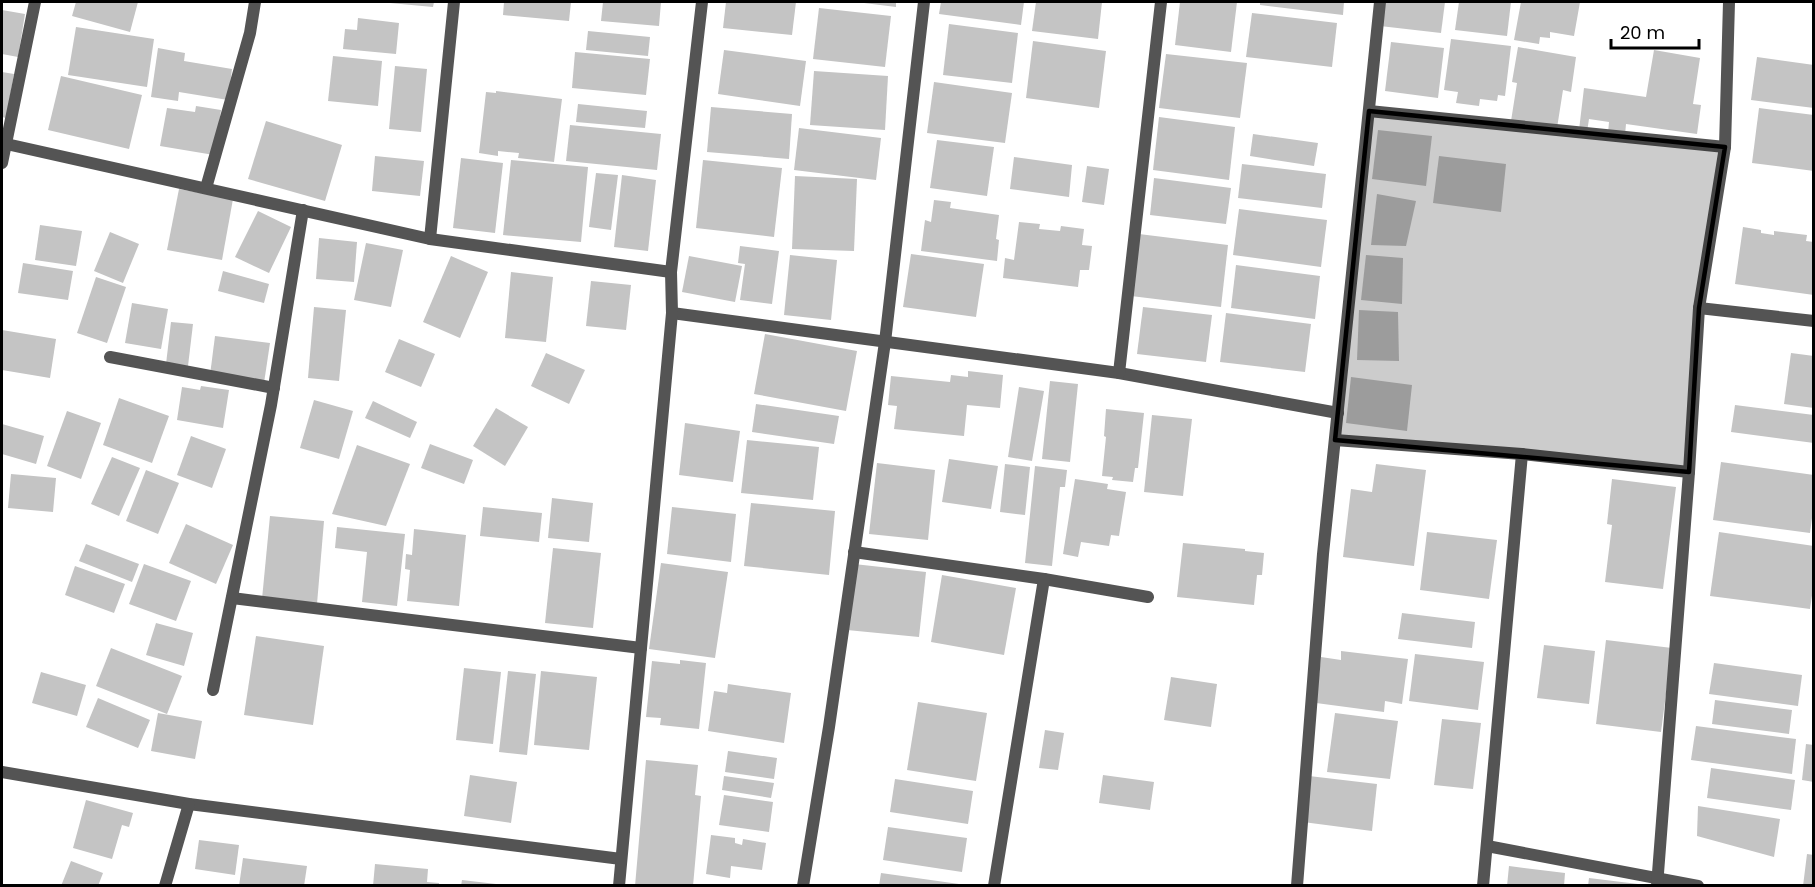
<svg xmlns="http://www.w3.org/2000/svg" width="1815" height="887" font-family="Poppins,sans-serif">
	<rect width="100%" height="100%" fill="#fff"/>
	<!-- building -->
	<g fill="#c4c4c4">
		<path d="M76 2H138L130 32 72 16Z"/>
		<path d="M390 2H434L433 7 390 3Z"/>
		<path d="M504 2H571L569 21 503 15Z"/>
		<path d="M603 2H661L659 26 601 21Z"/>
		<path d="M726 2H796L792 35 723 28Z"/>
		<path d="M865 2H896V7L864 3Z"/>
		<path d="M941 2H1024L1021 25 939 14Z"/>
		<path d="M1036 2H1102L1098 39 1032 31Z"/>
		<path d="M1180 2H1237L1231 52 1175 45Z"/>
		<path d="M1260 2H1344L1343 15 1260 5Z"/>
		<path d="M1383 2H1445L1441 33 1380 26Z"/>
		<path d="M1459 2H1511L1507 36 1455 30Z"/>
		<path d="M1521 2H1580L1574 36 1550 32V38L1540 37 1539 44 1514 40Z"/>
		<path d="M819 8 891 16 885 67 813 59Z"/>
		<path d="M2 10 25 14 18 57 2 54Z"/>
		<path d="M1252 13 1337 23 1332 67 1246 57Z"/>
		<path d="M358 18 399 23 396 54 343 49 345 29 357 30Z"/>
		<path d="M949 24 1018 33 1012 83 943 75Z"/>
		<path d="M76 27 154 39 147 87 68 75Z"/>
		<path d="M588 31 650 37 648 56 586 50Z"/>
		<path d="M1451 39 1511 46 1505 96 1498 95 1497 101 1480 99 1479 106 1456 103 1458 92 1444 90Z"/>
		<path d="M1033 41 1106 51 1099 108 1026 98Z"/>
		<path d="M1391 42 1444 48 1438 98 1385 91Z"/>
		<path d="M1518 47 1576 57 1571 92 1563 90 1557 128 1511 121 1517 83 1512 82Z"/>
		<path d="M158 48 185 53 184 61 232 69 228 100 179 92 178 101 151 97Z"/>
		<path d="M724 50 806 61 800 106 718 94Z"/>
		<path d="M1654 50 1700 58 1693 104 1701 105 1697 134 1626 124 1625 135 1608 133 1609 122 1589 119 1587 132 1579 130 1584 88 1646 97Z"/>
		<path d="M575 52 650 59 646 95 572 88Z"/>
		<path d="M1166 54 1247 63 1240 118 1159 108Z"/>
		<path d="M333 56 382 61 378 106 328 101Z"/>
		<path d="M1757 57 1814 65V108L1751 100Z"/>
		<path d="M395 66 427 69 421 132 389 129Z"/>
		<path d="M814 71 888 76 885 130 810 125Z"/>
		<path d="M2 72 14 74 6 118 2 117Z"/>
		<path d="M61 76 142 95 129 149 48 130Z"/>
		<path d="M934 82 1012 93 1005 143 927 133Z"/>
		<path d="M496 91 562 99 554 162 518 158 519 153 498 151V156L479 153 486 92 496 93Z"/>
		<path d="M578 104 647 111 645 128 576 122Z"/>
		<path d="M196 106 221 110 214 155 160 146 167 108 195 112Z"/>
		<path d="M711 107 792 114 789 159 707 152Z"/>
		<path d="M1759 108 1814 115V171L1752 163Z"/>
		<path d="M1159 117 1235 127 1229 180 1153 170Z"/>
		<path d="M266 121 342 145 325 201 248 179Z"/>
		<path d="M570 125 661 134 657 170 566 161Z"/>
		<path d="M799 128 881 138 876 180 794 170Z"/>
		<path d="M1378 130 1432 136 1426 186 1372 179Z"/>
		<path d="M1253 134 1318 143 1314 166 1250 156Z"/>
		<path d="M937 140 994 147 987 196 930 188Z"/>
		<path d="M375 156 424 161 420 196 372 191Z"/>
		<path d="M1439 156 1506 164 1501 212 1433 203Z"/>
		<path d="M1014 157 1072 165 1069 197 1010 189Z"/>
		<path d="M461 158 503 163 495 233 453 228Z"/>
		<path d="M511 160 588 167 581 242 503 235Z"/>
		<path d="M703 160 782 168 774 237 696 228Z"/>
		<path d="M1242 164 1326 174 1322 208 1238 198Z"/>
		<path d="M1087 166 1109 169 1104 205 1082 202Z"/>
		<path d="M596 173 618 175 611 230 589 227Z"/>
		<path d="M622 175 656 180 648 251 614 247Z"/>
		<path d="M795 176 857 179 854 251 792 249Z"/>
		<path d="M1154 178 1231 188 1226 224 1150 215Z"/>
		<path d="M179 189 233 199 222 260 167 250Z"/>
		<path d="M1377 194 1416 201 1406 246 1371 245Z"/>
		<path d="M934 200 951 202 950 208 999 215 996 239 999 240 997 261 921 251 925 220 931 222Z"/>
		<path d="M1239 209 1327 220 1321 267 1233 255Z"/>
		<path d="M258 211 291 227 269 273 235 257Z"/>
		<path d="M1019 222 1040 224 1039 229 1060 231 1061 226 1084 229 1082 245 1092 246 1089 270H1080L1078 287 1003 278 1005 258 1014 260Z"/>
		<path d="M40 225 82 231 76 266 35 260Z"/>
		<path d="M1743 227 1761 230V233L1774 235V231L1807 235 1806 241 1814 242V295L1735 284Z"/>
		<path d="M110 232 139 244 123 283 94 271Z"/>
		<path d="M1139 234 1228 245 1221 307 1131 296Z"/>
		<path d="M319 238 357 242 354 282 316 279Z"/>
		<path d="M366 243 403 250 391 307 354 300Z"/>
		<path d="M740 246 779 251 772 304 740 300 745 264 738 263Z"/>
		<path d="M911 254 984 264 976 317 903 307Z"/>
		<path d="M790 255 837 260 831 320 784 315Z"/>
		<path d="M1366 255 1403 258 1402 304 1361 300Z"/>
		<path d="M451 256 488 272 460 338 423 322Z"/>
		<path d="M689 256 742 266 735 302 682 292Z"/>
		<path d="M23 263 73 271 68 300 18 293Z"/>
		<path d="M1236 265 1320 276 1315 319 1231 308Z"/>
		<path d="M223 271 269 284 264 303 218 291Z"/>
		<path d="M511 272 553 277 546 342 505 338Z"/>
		<path d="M96 277 126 287 107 343 77 333Z"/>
		<path d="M591 281 631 285 626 330 586 326Z"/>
		<path d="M132 303 168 309 161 349 125 343Z"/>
		<path d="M314 307 346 310 339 381 308 378Z"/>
		<path d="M1143 307 1212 315 1206 362 1137 354Z"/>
		<path d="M1359 310 1398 312 1399 361 1357 360Z"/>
		<path d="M1226 313 1311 324 1305 372 1220 362Z"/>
		<path d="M171 322 193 324 188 366 166 364Z"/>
		<path d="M2 330 56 339 50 378 2 370Z"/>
		<path d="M765 334 857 351 846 411 754 394Z"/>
		<path d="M215 336 270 343 264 383 210 375Z"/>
		<path d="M399 339 435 354 421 387 385 372Z"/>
		<path d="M546 353 585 370 569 404 531 386Z"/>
		<path d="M1791 353 1814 356V408L1784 404Z"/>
		<path d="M968 371 1003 375 1000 408 967 405 964 436 894 429 897 406 888 405 891 376 950 382 951 375 968 377Z"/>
		<path d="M1351 377 1412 385 1407 431 1346 423Z"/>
		<path d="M1050 381 1078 384 1070 462 1042 459Z"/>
		<path d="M201 386 229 390 223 428 177 420 182 387 200 390Z"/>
		<path d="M1019 387 1044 391 1032 461 1008 457Z"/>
		<path d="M119 398 169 416 152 463 103 445Z"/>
		<path d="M314 400 353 411 339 459 300 448Z"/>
		<path d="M373 401 417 422 410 438 365 418Z"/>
		<path d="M756 404 839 416 834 444 752 432Z"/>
		<path d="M1735 405 1814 415V443L1731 432Z"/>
		<path d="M496 408 528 427 505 466 473 446Z"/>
		<path d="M1106 409 1144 413 1138 468H1135L1133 482 1112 480 1113 477 1102 476 1106 437 1104 436Z"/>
		<path d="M67 411 101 423 81 479 47 466Z"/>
		<path d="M1152 415 1192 419 1183 496 1144 492Z"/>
		<path d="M685 423 740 431 733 482 679 475Z"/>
		<path d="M2 424 44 436 36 464 2 454Z"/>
		<path d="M191 436 226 449 212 488 177 475Z"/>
		<path d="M747 440 819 447 813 500 741 493Z"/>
		<path d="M430 444 473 460 464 484 421 468Z"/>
		<path d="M357 445 410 464 386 526 332 514Z"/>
		<path d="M112 457 140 468 119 516 91 504Z"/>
		<path d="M949 459 998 466 991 509 942 502Z"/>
		<path d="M1721 462 1814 475V503L1810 533 1713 520Z"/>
		<path d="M877 463 935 470 928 540 869 534Z"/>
		<path d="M1005 464 1030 467 1025 515 1000 512Z"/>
		<path d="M1376 464 1426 470 1414 566 1343 557 1351 489 1372 492Z"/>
		<path d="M1035 466 1067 470 1065 487H1060L1052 566 1025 563Z"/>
		<path d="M146 470 179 483 158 534 126 521Z"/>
		<path d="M11 474 56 478 53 512 8 508Z"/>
		<path d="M1075 479 1108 484 1107 489 1126 492 1119 536 1111 535 1109 546 1081 542 1078 557 1063 554Z"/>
		<path d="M1612 479 1676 487 1663 589 1605 582 1612 525 1607 524Z"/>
		<path d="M552 498 593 503 589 542 548 538Z"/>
		<path d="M751 503 835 511 829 575 744 566Z"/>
		<path d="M483 507 542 513 539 542 480 536Z"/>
		<path d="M672 507 736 514 731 562 667 554Z"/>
		<path d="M270 516 324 521 317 604 262 599Z"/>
		<path d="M186 524 233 545 216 584 169 563Z"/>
		<path d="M337 527 405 534 397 606 362 602 367 552 335 548Z"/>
		<path d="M414 529 466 535 459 606 407 601 410 570 405 569 406 554 412 555Z"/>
		<path d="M1427 532 1497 540 1489 599 1420 590Z"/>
		<path d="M1719 532 1814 546V582L1810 609 1710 596Z"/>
		<path d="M1183 543 1245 549V551L1264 553 1262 575H1257L1254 605 1177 597Z"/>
		<path d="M86 544 139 564 132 582 79 561Z"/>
		<path d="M553 548 601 553 593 628 545 623Z"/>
		<path d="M661 563 728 572 715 658 649 649Z"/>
		<path d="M144 564 191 581 176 621 129 604Z"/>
		<path d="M854 564 926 572 919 637 847 630Z"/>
		<path d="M75 566 125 584 114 613 65 595Z"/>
		<path d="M942 575 1016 588 1004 655 931 642Z"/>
		<path d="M1402 613 1475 622 1472 648 1398 639Z"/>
		<path d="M156 623 193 633 184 666 146 655Z"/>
		<path d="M256 636 324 646 313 725 244 715Z"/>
		<path d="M1606 640 1672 648 1661 732 1596 724Z"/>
		<path d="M1544 645 1595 651 1589 704 1537 698Z"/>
		<path d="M111 648 182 676 167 714 96 686Z"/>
		<path d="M1341 651 1408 659 1402 704 1385 701 1384 712 1316 703 1321 657 1341 660Z"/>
		<path d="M1415 654 1484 662 1478 710 1409 701Z"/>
		<path d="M680 660 706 663 699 729 660 725 661 718 646 717 652 661 680 664Z"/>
		<path d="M1714 663 1802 675 1798 706 1709 694Z"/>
		<path d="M464 668 501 672 493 744 456 740Z"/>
		<path d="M508 671 536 674 527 755 499 752Z"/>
		<path d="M541 671 597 677 589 750 534 745Z"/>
		<path d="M41 672 86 685 77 716 32 703Z"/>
		<path d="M1171 677 1217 684 1211 727 1164 720Z"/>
		<path d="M728 684 791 693 784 743 708 731 714 691 727 693Z"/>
		<path d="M98 698 150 720 138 748 86 727Z"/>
		<path d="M1715 700 1792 710 1789 734 1712 724Z"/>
		<path d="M918 702 987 713 976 781 907 770Z"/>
		<path d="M158 713 202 721 195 759 151 751Z"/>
		<path d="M1335 713 1398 721 1390 779 1327 772Z"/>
		<path d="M1442 719 1481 723 1473 789 1434 785Z"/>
		<path d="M1696 726 1796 739 1792 774 1691 760Z"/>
		<path d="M1045 730 1064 733 1058 770 1039 768Z"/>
		<path d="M1806 744 1814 745V782L1802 780Z"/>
		<path d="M728 751 777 758 774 779 725 772Z"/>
		<path d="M646 760 698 765 695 795 701 796 693 886H635Z"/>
		<path d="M1711 768 1795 780 1791 810 1707 798Z"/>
		<path d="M470 775 517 782 511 823 464 816Z"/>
		<path d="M1103 775 1154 782 1150 810 1099 803Z"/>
		<path d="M724 776 774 783 771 798 722 790Z"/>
		<path d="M1309 776 1377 784 1372 831 1303 822Z"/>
		<path d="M895 779 973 791 968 824 890 812Z"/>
		<path d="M724 795 773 802 769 832 719 825Z"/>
		<path d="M86 800 133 813 129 827 122 825 112 859 73 848Z"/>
		<path d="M1698 806 1780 819 1774 857 1697 836Z"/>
		<path d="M888 827 967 838 962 872 883 860Z"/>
		<path d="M711 835 735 838V843L742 845 743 839 766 843 762 870 731 866 730 878 706 874Z"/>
		<path d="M199 840 239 845 235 875 195 869Z"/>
		<path d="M1807 854 1814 855V886H1803Z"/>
		<path d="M243 858 307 866 304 886H239Z"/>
		<path d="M71 861 103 873 98 886H61Z"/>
		<path d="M375 864 428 869 427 882 439 883V886H373Z"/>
		<path d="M1509 866 1565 873 1564 886H1507Z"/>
		<path d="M881 873 959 884V886H879Z"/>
		<path d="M1589 878 1638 884V886H1588Z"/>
		<path d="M462 880 496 884V886H461Z"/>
	</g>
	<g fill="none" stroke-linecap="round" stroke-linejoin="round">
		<!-- minor -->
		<g stroke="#545454" stroke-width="12">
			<path d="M1369 111 1725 147"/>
			<path d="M2 143 430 239 671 272"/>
			<path d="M2 163 35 2"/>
			<path d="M206 188 250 33 255 2"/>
			<path d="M430 239 454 2"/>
			<path d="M1699 308 1814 321"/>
			<path d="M672 313 1119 373 1338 413"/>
			<path d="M110 357 274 388"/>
			<path d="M1119 373 1161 2"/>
			<path d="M1335 440 1522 454 1689 472"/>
			<path d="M854 552 1044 579 1148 597"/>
			<path d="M232 598 641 648"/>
			<path d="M213 690 271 405 303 210"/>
			<path d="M2 772 189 804 621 859"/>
			<path d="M1487 846 1698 886"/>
			<path d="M165 886 189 804"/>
			<path d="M803 886 829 727 885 342 924 2"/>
			<path d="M994 886 1044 579"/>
			<path d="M1297 886 1323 554 1380 2"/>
			<path d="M1483 886 1522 454"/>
			<path d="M1657 886 1689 472 1699 308 1725 147 1729 2"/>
		</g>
		<!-- tertiary -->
		<path stroke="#545454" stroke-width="12" d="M619 886 672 313 671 272 702 2"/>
	</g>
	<!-- marked area -->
	<path fill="#000" fill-opacity="0.2" stroke="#000" stroke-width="4.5" stroke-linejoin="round" d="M1369 111 1725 147 1699 308 1689 472 1335 440Z"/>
	<!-- border -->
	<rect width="1815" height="887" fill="none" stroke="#000000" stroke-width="6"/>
	<!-- scale -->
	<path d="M1611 39v9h88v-9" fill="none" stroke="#000000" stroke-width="3"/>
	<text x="1620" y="39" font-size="18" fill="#000000" stroke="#ffffff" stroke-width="4.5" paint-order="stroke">20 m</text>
</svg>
